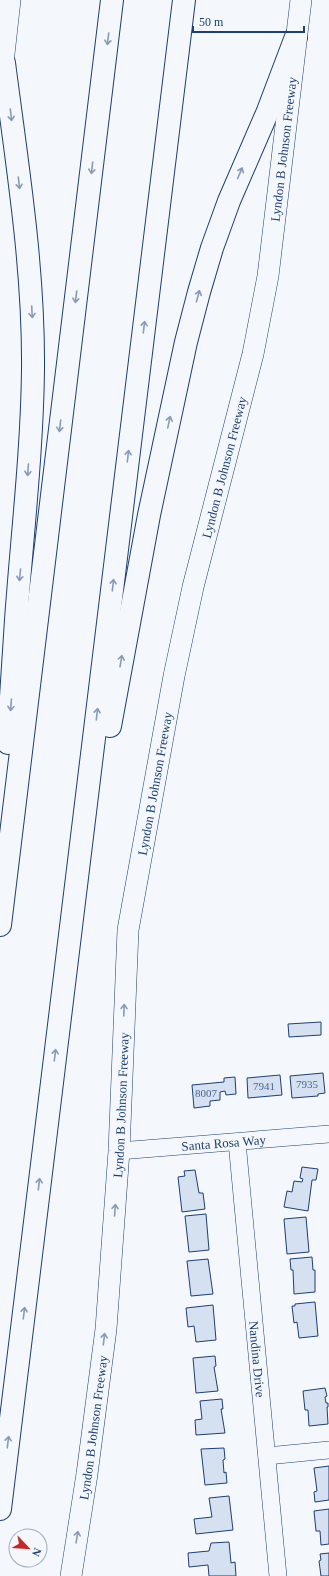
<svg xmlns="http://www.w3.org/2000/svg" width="329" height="1576" font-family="Georgia,serif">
	<rect width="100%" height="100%" fill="#f4f7fb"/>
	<!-- building -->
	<g fill="#d5e0f0" stroke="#1d3f73">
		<path d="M321 1022V1035L289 1037 288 1024Z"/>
		<path d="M323 1073 325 1093 318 1094V1096L292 1098 290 1076Z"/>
		<path d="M280 1075 282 1095 248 1098 247 1078Z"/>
		<path d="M235 1077 236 1094 226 1095 225 1091 220 1092V1100L210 1101V1106L194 1108 192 1085 224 1082V1078Z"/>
		<path d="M302 1167 318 1169 316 1180H312L308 1211 284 1207 287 1191 292 1192 294 1181 302 1182 303 1179 300 1178Z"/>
		<path d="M195 1170 199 1193H203L205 1209 182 1212 178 1177 185 1176 184 1171Z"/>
		<path d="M206 1214 209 1250 189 1252 185 1216Z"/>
		<path d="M306 1217 309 1252 287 1254 284 1219Z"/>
		<path d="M312 1257 313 1270H315V1292L294 1294 293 1270H291L290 1259Z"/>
		<path d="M208 1259 213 1294 191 1296 187 1261Z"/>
		<path d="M315 1302 318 1336 299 1338 297 1322 294 1323 292 1306H295V1304Z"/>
		<path d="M213 1305 216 1340 196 1342 194 1326 188 1327 186 1308Z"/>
		<path d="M215 1356 216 1366 214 1367 218 1391 196 1393 193 1358Z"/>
		<path d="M325 1388 327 1396 325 1397 326 1403H328V1407H327L328 1424 309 1426 308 1410H305L303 1391Z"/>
		<path d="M222 1399 223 1409H221L225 1433 196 1435 195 1420 202 1419 200 1401Z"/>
		<path d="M224 1448 225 1459 223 1460 224 1473 226 1472 227 1483 205 1485 201 1449Z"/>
		<path d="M329 1466V1500L315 1502 314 1492 317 1491 314 1468Z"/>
		<path d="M229 1496 233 1530 196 1534 194 1519 212 1517 209 1498Z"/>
		<path d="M329 1509V1544L321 1545 320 1531H316L314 1511Z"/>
		<path d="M229 1542 231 1563 235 1562 236 1576H209L208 1565 189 1567 188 1553 209 1551 211 1543Z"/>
		<path d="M329 1553V1576H321L319 1561 321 1560 320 1554Z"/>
	</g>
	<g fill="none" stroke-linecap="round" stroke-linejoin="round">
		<!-- minor casing -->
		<g stroke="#1d3f73" stroke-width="18">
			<g id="minor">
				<path id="s1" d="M237 1142 278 1576"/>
				<path id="s2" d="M119 1151 329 1134"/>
				<path d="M267 1456 329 1450"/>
			</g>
		</g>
		<!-- major casing -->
		<g stroke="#1d3f73" stroke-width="22">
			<g id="major">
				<path d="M1 81 10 0"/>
				<path id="s3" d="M71 1576 87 1474 106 1329 119 1151 128 930 174 676 193 587 253 354 268 276 301 0"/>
			</g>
		</g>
		<!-- highway casing -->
		<g stroke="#1d3f73" stroke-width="24">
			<g id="highway">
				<path d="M4 63C17 164 34 267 33 370 32 453 22 536 16 620 13 661 11 702 8 743"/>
				<path d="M110 726 149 515 186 342 199 292 212 248 229 201 268 111 296 37"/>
				<path d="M0 925 112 0"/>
				<path d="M0 1509 184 0"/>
			</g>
		</g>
		<!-- minor -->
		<use href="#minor" stroke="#f4f7fb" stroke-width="17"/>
		<!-- major -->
		<use href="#major" stroke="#f4f7fb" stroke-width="21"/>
		<!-- highway -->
		<use href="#highway" stroke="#f4f7fb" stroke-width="22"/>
	</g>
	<!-- one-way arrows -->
	<defs><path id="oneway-shaft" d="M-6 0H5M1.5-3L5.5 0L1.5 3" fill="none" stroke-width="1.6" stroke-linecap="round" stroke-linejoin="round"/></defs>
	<g stroke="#889bb7">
		<use href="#oneway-shaft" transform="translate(108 39) rotate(97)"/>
		<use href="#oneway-shaft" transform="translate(11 115) rotate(83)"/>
		<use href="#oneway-shaft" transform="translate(92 168) rotate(97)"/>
		<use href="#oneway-shaft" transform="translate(240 173) rotate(-67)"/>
		<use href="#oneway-shaft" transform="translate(19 183) rotate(83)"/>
		<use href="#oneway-shaft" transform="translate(198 296) rotate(-75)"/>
		<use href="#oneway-shaft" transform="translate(76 297) rotate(97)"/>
		<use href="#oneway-shaft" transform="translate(32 312) rotate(87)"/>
		<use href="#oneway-shaft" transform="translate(144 327) rotate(-83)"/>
		<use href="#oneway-shaft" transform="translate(169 422) rotate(-78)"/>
		<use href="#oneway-shaft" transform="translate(60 426) rotate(97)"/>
		<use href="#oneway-shaft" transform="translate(128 456) rotate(-83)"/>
		<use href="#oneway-shaft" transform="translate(28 470) rotate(94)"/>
		<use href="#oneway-shaft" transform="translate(20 575) rotate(95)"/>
		<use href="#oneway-shaft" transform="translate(113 585) rotate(-83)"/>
		<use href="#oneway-shaft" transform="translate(121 661) rotate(-80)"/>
		<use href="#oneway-shaft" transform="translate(11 705) rotate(94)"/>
		<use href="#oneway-shaft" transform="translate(97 714) rotate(-83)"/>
		<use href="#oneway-shaft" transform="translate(124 1010) rotate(-88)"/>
		<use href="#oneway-shaft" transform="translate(55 1055) rotate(-83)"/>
		<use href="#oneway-shaft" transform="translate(39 1184) rotate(-83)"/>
		<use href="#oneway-shaft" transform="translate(115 1210) rotate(-86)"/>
		<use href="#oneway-shaft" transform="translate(24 1313) rotate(-83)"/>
		<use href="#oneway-shaft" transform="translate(104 1339) rotate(-83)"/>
		<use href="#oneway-shaft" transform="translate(8 1442) rotate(-83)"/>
		<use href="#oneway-shaft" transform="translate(77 1537) rotate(-81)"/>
	</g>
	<g text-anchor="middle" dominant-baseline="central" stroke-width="3" stroke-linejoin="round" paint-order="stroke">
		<!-- number labels -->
		<g font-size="11" fill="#4b6792">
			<text x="307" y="1084">7935</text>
			<text x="264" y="1086">7941</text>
			<text x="206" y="1093">8007</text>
		</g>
		<!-- street labels -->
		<g font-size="13" fill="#1d3f73" stroke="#f4f7fb">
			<text stroke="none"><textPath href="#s3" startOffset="1446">Lyndon B Johnson Freeway</textPath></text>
			<text stroke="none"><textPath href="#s3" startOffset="1122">Lyndon B Johnson Freeway</textPath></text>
			<text stroke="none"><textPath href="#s3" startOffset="798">Lyndon B Johnson Freeway</textPath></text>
			<text stroke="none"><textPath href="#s3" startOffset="474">Lyndon B Johnson Freeway</textPath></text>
			<text stroke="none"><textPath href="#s2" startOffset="105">Santa Rosa Way</textPath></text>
			<text stroke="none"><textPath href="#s1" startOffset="218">Nandina Drive</textPath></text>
			<text stroke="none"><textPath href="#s3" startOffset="150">Lyndon B Johnson Freeway</textPath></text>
		</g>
	</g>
	<!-- north arrow -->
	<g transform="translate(28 1548) rotate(115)"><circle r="19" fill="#f4f7fb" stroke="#9eadc5"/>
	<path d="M0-3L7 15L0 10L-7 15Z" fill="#c62828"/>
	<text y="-6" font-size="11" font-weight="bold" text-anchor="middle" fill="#1d3f73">N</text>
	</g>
	<!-- scale -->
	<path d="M193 26v6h111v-6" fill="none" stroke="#1d3f73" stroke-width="2"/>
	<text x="199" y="26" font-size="12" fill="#1d3f73" stroke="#f4f7fb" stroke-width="3" paint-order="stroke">50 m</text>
</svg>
